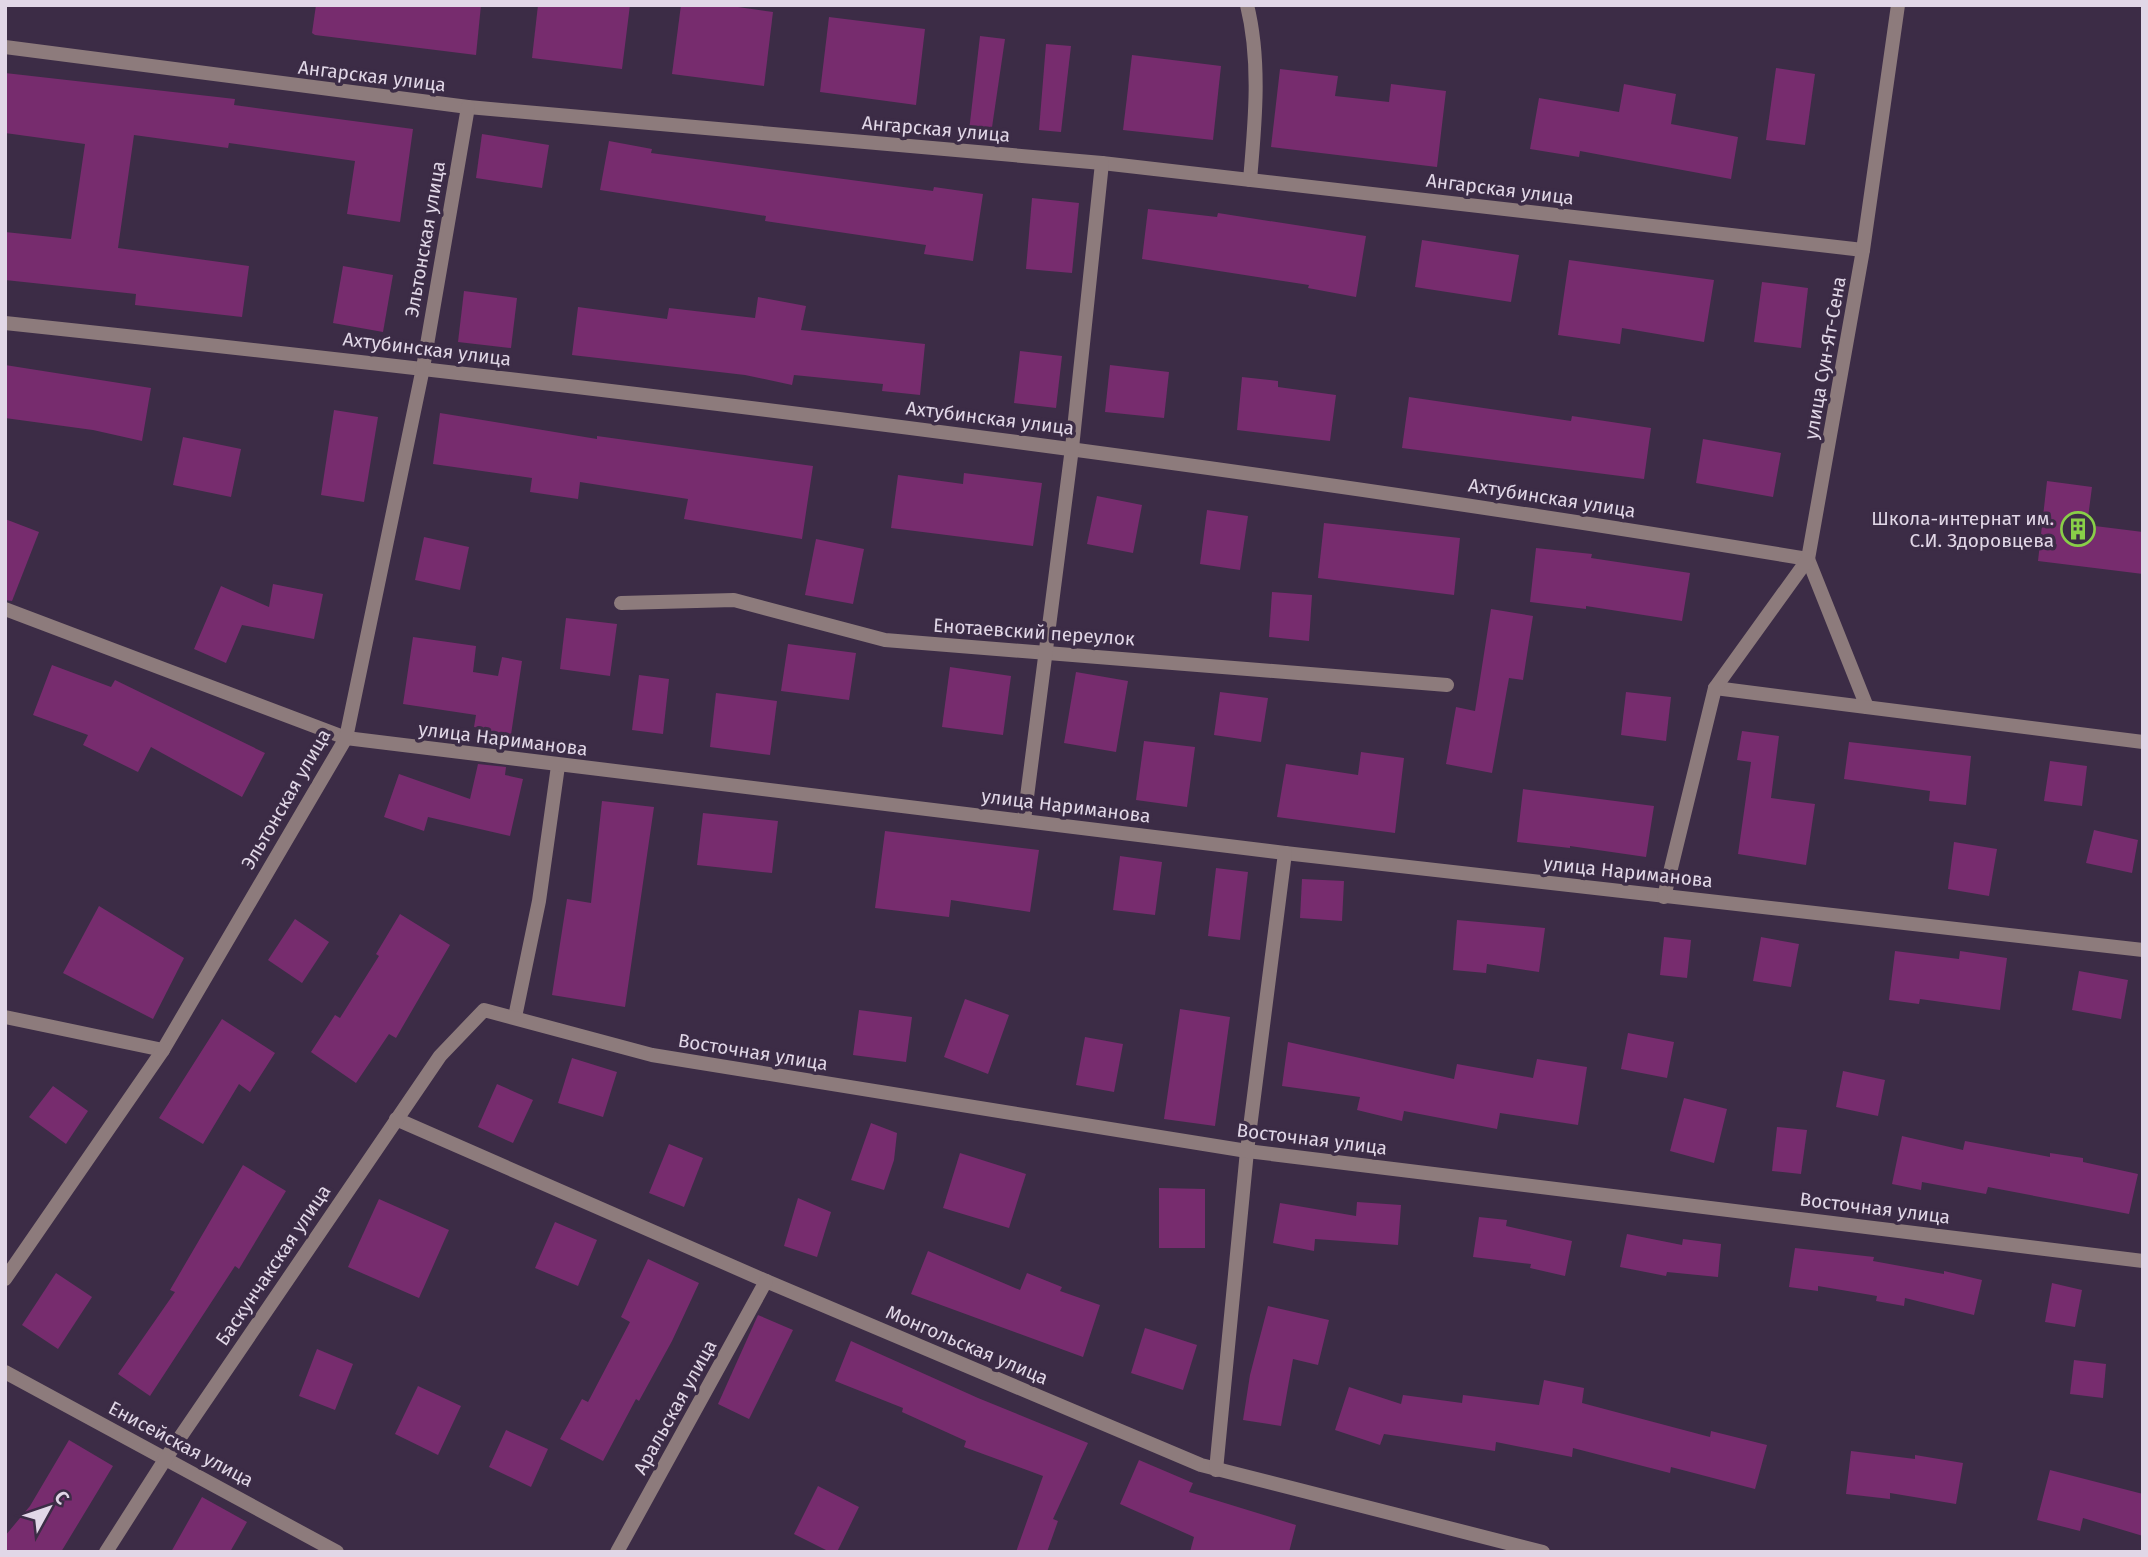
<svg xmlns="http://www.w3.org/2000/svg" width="2148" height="1557" font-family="'Fira Sans',sans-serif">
	<rect width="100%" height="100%" fill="#3c2c46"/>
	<!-- building -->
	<g fill="#772c6e">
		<path d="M316 5H481L476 55 315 35 312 33Z"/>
		<path d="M538 5H630L622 69 532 58Z"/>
		<path d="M681 5H724L773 12 764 86 672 74Z"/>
		<path d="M829 17 925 29 916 105 820 92Z"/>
		<path d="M980 36 1005 39 991 134 969 131Z"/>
		<path d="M1046 44 1071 46 1061 132 1039 130Z"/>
		<path d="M1132 55 1221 66 1213 140 1123 130Z"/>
		<path d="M1776 68 1815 74 1805 145 1766 140Z"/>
		<path d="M1280 69 1338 76 1335 96 1389 102 1391 84 1446 91 1437 167 1271 147Z"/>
		<path d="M5 73 235 99 234 105 413 129 400 222 347 214 355 161 229 143 228 148 134 135 118 248 249 266 242 317 135 305 136 294 5 280V232L71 239 85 144 5 133Z"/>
		<path d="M1624 84 1676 94 1671 124 1738 137 1731 179 1580 151 1579 157 1530 149 1539 98 1619 112Z"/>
		<path d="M482 134 549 145 542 188 476 178Z"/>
		<path d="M609 141 652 149 651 153 933 191 934 187 983 194 973 261 924 254 926 245 765 221 766 216 600 190Z"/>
		<path d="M1032 198 1079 203 1072 273 1026 269Z"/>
		<path d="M1148 209 1217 217 1218 213 1366 236 1356 297 1308 288 1309 285 1142 259Z"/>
		<path d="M1422 240 1519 255 1511 302 1415 287Z"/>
		<path d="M1569 260 1714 280 1704 342 1622 328 1620 344 1558 335Z"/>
		<path d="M343 266 393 275 383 332 333 323Z"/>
		<path d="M1762 282 1808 288 1801 348 1754 342Z"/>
		<path d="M464 291 517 298 511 348 458 342Z"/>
		<path d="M758 297 806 306 801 330 925 344 920 395 882 391 883 384 794 375 792 385 745 375 572 355 578 307 667 319 669 308 755 318Z"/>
		<path d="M1020 351 1062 356 1056 408 1014 403Z"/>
		<path d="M5 365 151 388 142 441 93 430 5 418Z"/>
		<path d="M1110 365 1169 372 1164 418 1105 412Z"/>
		<path d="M1242 377 1278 381V387L1336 395 1330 441 1237 430Z"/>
		<path d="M1409 397 1571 421 1572 416 1651 428 1644 479 1402 448Z"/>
		<path d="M334 410 378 417 364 502 321 495Z"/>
		<path d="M440 413 597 439V436L813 466 802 539 684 519 688 499 580 482 578 499 530 492 532 478 433 464Z"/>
		<path d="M183 437 241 449 231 497 173 485Z"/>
		<path d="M1703 439 1781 453 1773 497 1696 483Z"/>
		<path d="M964 473 1042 483 1033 546 891 528 898 475 963 484Z"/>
		<path d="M2047 481 2092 487 2087 525 2143 532V574L2038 561Z"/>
		<path d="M1097 496 1142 505 1133 553 1087 544Z"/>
		<path d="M1207 510 1248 516 1240 570 1200 564Z"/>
		<path d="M5 519 39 532 12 601 5 600Z"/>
		<path d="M1324 523 1460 538 1454 595 1318 578Z"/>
		<path d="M424 537 469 547 460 590 415 580Z"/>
		<path d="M816 539 864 549 853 604 805 595Z"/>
		<path d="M1536 548 1592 554 1591 558 1690 573 1682 621 1586 606V609L1530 602Z"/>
		<path d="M273 584 323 594 314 639 242 625 226 663 194 649 221 586 269 607Z"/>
		<path d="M1272 592 1312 595 1309 641 1269 637Z"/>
		<path d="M1491 609 1533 616 1523 680 1509 678 1492 773 1446 764 1456 707 1475 711Z"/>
		<path d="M566 618 617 624 610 676 560 669Z"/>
		<path d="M413 637 476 646 473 672 498 676 502 657 522 661 509 748 482 745 486 729 474 727 476 715 403 704Z"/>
		<path d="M788 644 856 653 849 700 781 691Z"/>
		<path d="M52 665 111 687 115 680 265 753 242 797 151 747 138 772 83 745 88 735 33 715Z"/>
		<path d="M950 667 1011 676 1003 735 942 727Z"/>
		<path d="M1076 672 1128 681 1116 752 1064 743Z"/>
		<path d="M639 675 669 679 663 734 632 730Z"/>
		<path d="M1220 692 1268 698 1261 742 1214 735Z"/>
		<path d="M1626 692 1671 697 1666 741 1621 735Z"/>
		<path d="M716 693 777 701 770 755 710 747Z"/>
		<path d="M1742 731 1779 736 1771 798 1815 804 1806 865 1738 854 1751 762 1737 760Z"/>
		<path d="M1144 741 1195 747 1187 807 1136 800Z"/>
		<path d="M1849 742 1971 756 1966 805 1929 801 1930 791 1844 779Z"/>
		<path d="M1361 752 1404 758 1395 833 1277 817 1286 764 1358 775Z"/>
		<path d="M2050 761 2087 766 2082 806 2044 801Z"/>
		<path d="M478 764 506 767 505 775 523 779 510 836 428 817 424 831 384 817 399 774 470 799Z"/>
		<path d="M1523 789 1654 806 1646 857 1570 846V848L1517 842Z"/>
		<path d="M602 801 654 807 625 1007 552 995 567 899 591 903Z"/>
		<path d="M703 813 778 821 772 873 697 865Z"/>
		<path d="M2094 830 2138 840 2132 873 2086 863Z"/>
		<path d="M885 831 1039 850 1030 912 951 900 949 917 875 908Z"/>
		<path d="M1954 842 1997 849 1989 896 1948 889Z"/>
		<path d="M1120 856 1162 862 1155 915 1113 910Z"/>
		<path d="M1216 868 1248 872 1240 940 1208 936Z"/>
		<path d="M1302 879 1344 881 1342 921 1300 918Z"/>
		<path d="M99 906 184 958 153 1019 63 973Z"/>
		<path d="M400 914 450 945 396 1038 389 1034 356 1083 311 1052 335 1015 340 1018 379 956 376 954Z"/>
		<path d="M295 919 329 942 302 983 268 960Z"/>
		<path d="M1457 920 1545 928 1539 972 1487 964 1486 973 1453 970Z"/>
		<path d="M1664 937 1691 940 1687 978 1660 975Z"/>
		<path d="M1761 937 1799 944 1791 987 1753 981Z"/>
		<path d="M1895 951 1959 959 1960 951 2007 958 2000 1010 1920 999 1919 1004 1889 1000Z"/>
		<path d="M2079 971 2128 980 2121 1019 2072 1010Z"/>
		<path d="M965 999 1009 1015 988 1074 944 1057Z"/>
		<path d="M1180 1009 1230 1017 1215 1126 1164 1119Z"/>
		<path d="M859 1010 912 1017 906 1062 853 1055Z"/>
		<path d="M222 1019 275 1053 250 1092 239 1084 203 1144 159 1118Z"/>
		<path d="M1628 1033 1674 1042 1667 1078 1621 1069Z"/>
		<path d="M1085 1037 1123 1044 1114 1092 1076 1085Z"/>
		<path d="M1288 1042 1454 1079 1457 1064 1533 1078 1537 1059 1587 1067 1578 1125 1500 1113 1497 1129 1404 1111 1402 1121 1357 1110 1360 1097 1282 1086Z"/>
		<path d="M572 1058 617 1072 603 1117 558 1103Z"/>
		<path d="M1843 1071 1885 1080 1878 1116 1836 1107Z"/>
		<path d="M497 1084 533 1100 513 1143 478 1127Z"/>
		<path d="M53 1086 88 1111 66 1144 29 1117Z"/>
		<path d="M1684 1098 1727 1109 1714 1163 1670 1151Z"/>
		<path d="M871 1123 897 1133 894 1160 884 1190 851 1180Z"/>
		<path d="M1777 1127 1807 1130 1801 1174 1772 1171Z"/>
		<path d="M1902 1136 1963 1150 1965 1141 2050 1157V1153L2083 1158V1162L2138 1174 2129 1214 1988 1187 1986 1194 1922 1182 1921 1190 1892 1184Z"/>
		<path d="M669 1144 703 1158 684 1207 649 1193Z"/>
		<path d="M960 1153 1026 1174 1009 1228 943 1208Z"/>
		<path d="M243 1165 286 1191 239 1269 235 1266 150 1396 118 1374 175 1292 170 1290Z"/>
		<path d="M1159 1188 1205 1189V1248H1159Z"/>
		<path d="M798 1198 831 1212 817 1257 784 1246Z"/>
		<path d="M379 1199 449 1230 419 1298 348 1267Z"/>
		<path d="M1357 1202 1401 1205 1398 1245 1315 1239 1314 1251 1273 1243 1280 1203 1356 1216Z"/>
		<path d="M1479 1217 1507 1220 1506 1226 1572 1241 1565 1276 1530 1268 1531 1264 1473 1257Z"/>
		<path d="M555 1222 597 1240 578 1286 535 1268Z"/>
		<path d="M1627 1234 1682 1245 1683 1239 1721 1244 1718 1277 1667 1272 1666 1276 1620 1267Z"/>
		<path d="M1795 1248 1874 1257 1873 1261 1944 1274V1271L1982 1280 1974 1315 1905 1298 1904 1306 1876 1301 1877 1296 1818 1286V1291L1789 1287Z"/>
		<path d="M928 1251 1020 1290 1027 1273 1062 1287 1060 1291 1100 1305 1083 1357 911 1294Z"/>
		<path d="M648 1259 699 1283 672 1341 639 1401 636 1399 603 1461 560 1439 582 1399 588 1402 630 1322 621 1317Z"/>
		<path d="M56 1273 92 1297 58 1349 22 1325Z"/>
		<path d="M2052 1283 2082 1290 2075 1327 2045 1322Z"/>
		<path d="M1268 1306 1329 1320 1318 1365 1293 1359 1281 1426 1243 1420 1250 1375Z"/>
		<path d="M758 1315 793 1330 749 1419 718 1404Z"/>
		<path d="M1145 1328 1197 1345 1183 1390 1131 1373Z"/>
		<path d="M851 1341 978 1398 1088 1443 1053 1519 1058 1521 1047 1552H1016L1043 1476 964 1447 966 1441 902 1412 903 1408 835 1381Z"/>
		<path d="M317 1349 353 1364 335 1410 299 1396Z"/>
		<path d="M2074 1360 2106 1364 2103 1398 2070 1394Z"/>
		<path d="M1544 1380 1584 1388 1582 1403 1710 1437 1711 1431 1767 1445 1755 1489 1671 1467 1670 1473 1573 1448 1572 1457 1496 1442 1495 1451 1384 1434 1380 1445 1335 1430 1349 1387 1401 1404 1403 1395 1462 1403 1463 1395 1539 1405Z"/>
		<path d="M418 1386 461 1406 438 1455 395 1434Z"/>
		<path d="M506 1430 548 1449 531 1487 489 1467Z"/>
		<path d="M69 1440 113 1466 61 1552H5V1536L30 1506Z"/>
		<path d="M1851 1451 1915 1459V1455L1963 1463 1956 1504 1890 1493V1499L1846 1494Z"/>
		<path d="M1139 1460 1193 1483 1189 1492 1296 1525 1289 1552H1190L1194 1537 1120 1504Z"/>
		<path d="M2050 1470 2143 1494V1536L2083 1518 2080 1531 2037 1520Z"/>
		<path d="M818 1486 859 1507 837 1552H830L794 1534Z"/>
		<path d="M202 1497 247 1522 230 1552H171Z"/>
	</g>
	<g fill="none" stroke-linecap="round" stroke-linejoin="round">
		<!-- service -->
		<g stroke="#8d7b7c" stroke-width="14">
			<path d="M1247 5C1261 61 1255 123 1250 180"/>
			<path d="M515 1017 539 901 558 766"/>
		</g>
		<!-- minor -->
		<g stroke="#8d7b7c" stroke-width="14">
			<path d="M5 47 468 107 1102 163 1863 250"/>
			<path d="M5 323C608 387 1210 460 1808 559L1867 707"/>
			<path d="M621 603 734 600 885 640 1447 685"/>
			<path d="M5 609 346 738 1285 853 2143 950"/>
			<path d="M1715 688 2143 742"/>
			<path d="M1024 820 1072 448 1102 163"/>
			<path d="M1664 897 1715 688 1808 559 1863 250 1898 5"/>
			<path d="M5 1017 163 1050"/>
			<path d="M396 1119 766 1281 1201 1465 1543 1552"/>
			<path d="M5 1279 163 1050 346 738 423 368 468 107"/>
			<path d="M5 1372 337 1552"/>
			<path d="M1216 1470 1247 1151 1285 853"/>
			<path d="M106 1552 166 1458 440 1056 484 1010 652 1055 1247 1151 2143 1261"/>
			<path d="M617 1552 766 1281"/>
		</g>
	</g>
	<!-- icons -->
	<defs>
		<g id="building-ring" transform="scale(1.75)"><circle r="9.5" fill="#3c2c46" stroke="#89cf48" stroke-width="1.5"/><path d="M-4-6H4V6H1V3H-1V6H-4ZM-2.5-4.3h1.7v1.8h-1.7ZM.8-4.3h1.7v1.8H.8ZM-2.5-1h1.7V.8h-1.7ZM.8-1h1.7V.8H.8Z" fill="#89cf48"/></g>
	</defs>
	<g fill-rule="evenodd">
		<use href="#building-ring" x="2078" y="529"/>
	</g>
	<g text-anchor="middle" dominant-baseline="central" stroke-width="7" stroke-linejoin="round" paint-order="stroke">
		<!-- street labels -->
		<g font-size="19" fill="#e1d7e7" stroke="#3c2c46">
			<text transform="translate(372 76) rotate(7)">Ангарская улица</text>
			<text transform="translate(936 129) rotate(5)">Ангарская улица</text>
			<text transform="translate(1500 189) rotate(7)">Ангарская улица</text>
			<text transform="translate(425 239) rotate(-80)">Эльтонская улица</text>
			<text transform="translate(427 349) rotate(7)">Ахтубинская улица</text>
			<text transform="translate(1825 358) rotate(-80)">улица Сун-Ят-Сена</text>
			<text transform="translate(990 418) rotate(7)">Ахтубинская улица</text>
			<text transform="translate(1552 498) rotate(9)">Ахтубинская улица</text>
			<text transform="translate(1034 632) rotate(4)">Енотаевский переулок</text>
			<text transform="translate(503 739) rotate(7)">улица Нариманова</text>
			<text transform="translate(286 799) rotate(-60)">Эльтонская улица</text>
			<text transform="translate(1066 806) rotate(7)">улица Нариманова</text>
			<text transform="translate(1628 872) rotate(6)">улица Нариманова</text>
			<text transform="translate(753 1052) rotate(9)">Восточная улица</text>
			<text transform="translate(1312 1139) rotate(7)">Восточная улица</text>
			<text transform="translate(1875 1208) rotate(7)">Восточная улица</text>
			<text transform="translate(273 1265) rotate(-56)">Баскунчакская улица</text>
			<text transform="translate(967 1345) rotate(23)">Монгольская улица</text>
			<text transform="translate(675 1407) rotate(-61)">Аральская улица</text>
			<text transform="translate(181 1444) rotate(28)">Енисейская улица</text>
		</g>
		<!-- poi labels -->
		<g font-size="19" fill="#e1d7e7" stroke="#3c2c46" text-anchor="end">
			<text x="2054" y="518">Школа-интернат им.<tspan x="2054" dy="22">С.И. Здоровцева</tspan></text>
		</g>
	</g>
	<!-- border -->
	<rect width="2148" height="1557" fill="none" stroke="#e1d7e7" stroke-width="14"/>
	<!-- north arrow -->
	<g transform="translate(49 1508) rotate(50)" stroke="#3c2c46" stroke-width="5" paint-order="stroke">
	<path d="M0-5L12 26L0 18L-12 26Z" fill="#e1d7e7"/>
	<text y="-10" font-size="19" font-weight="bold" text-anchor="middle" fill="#e1d7e7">С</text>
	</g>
</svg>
